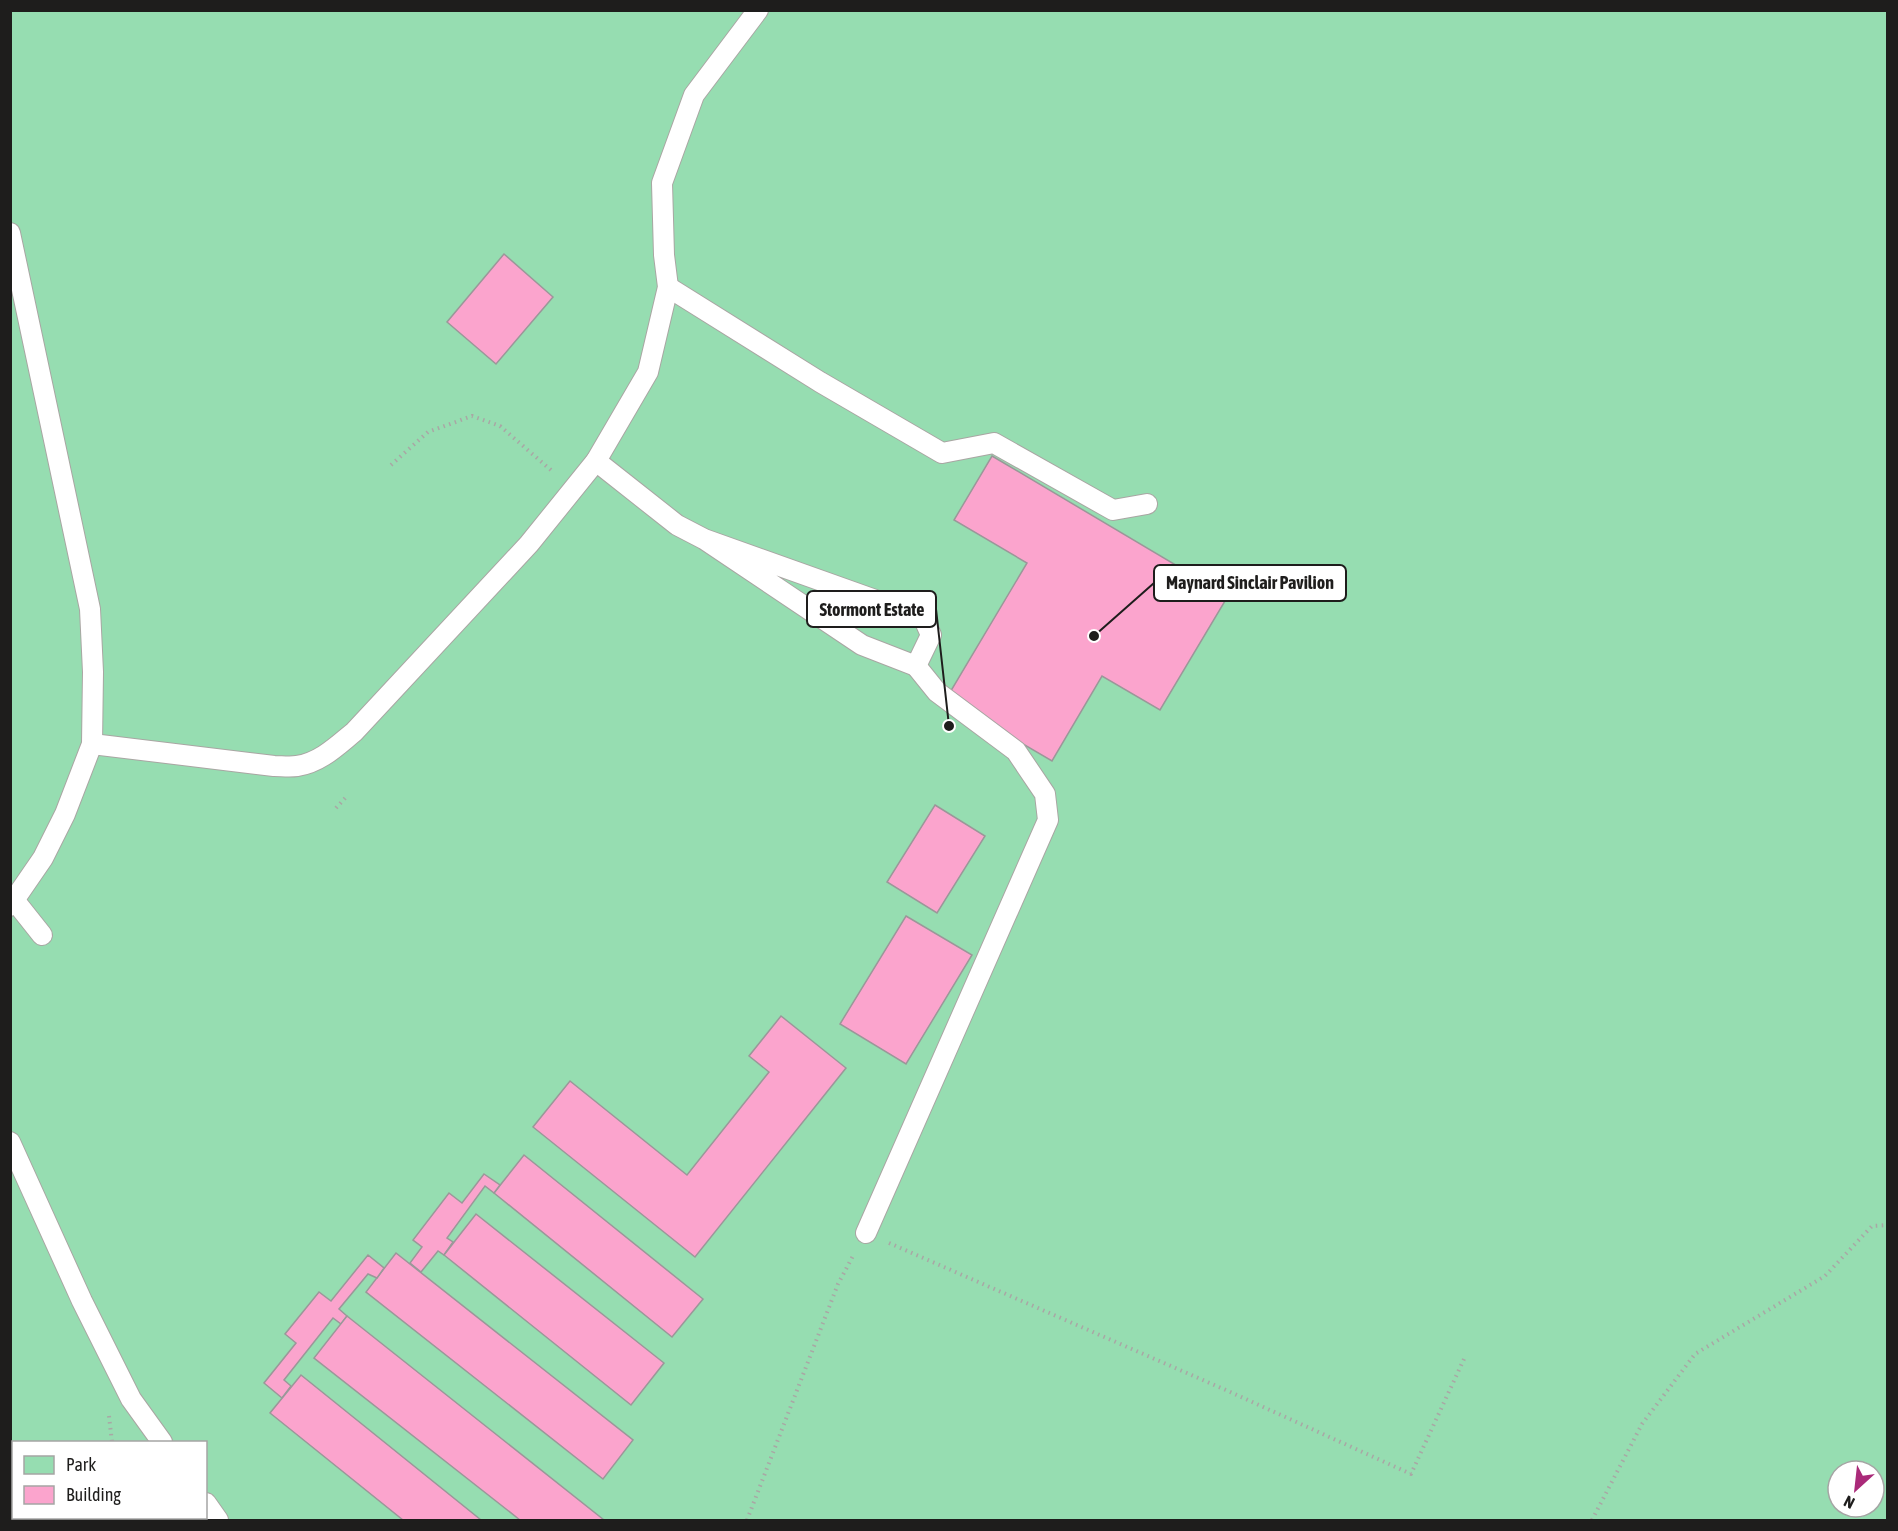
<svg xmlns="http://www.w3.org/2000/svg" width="1898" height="1531" font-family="'Asap Condensed',sans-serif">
	<rect width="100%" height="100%" fill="#faf7f4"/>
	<!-- green -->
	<path fill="#96ddb1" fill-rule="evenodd" d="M10 11H1887V1520H11ZM14 1442H206V1518H14ZM1838 1471H1874V1507H1838Z"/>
	<!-- building -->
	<g fill="#fba4cd" stroke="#9b9799" stroke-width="1.5">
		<path d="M504 254 553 297 496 364 447 322Z"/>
		<path d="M992 456 1228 596 1160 710 1102 676 1052 761 946 699 1027 563 954 520Z"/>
		<path d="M935 805 985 836 937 913 887 882Z"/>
		<path d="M906 916 972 955 906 1064 840 1024Z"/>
		<path d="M781 1016 846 1068 695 1257 533 1127 570 1081 687 1175 769 1072 749 1056Z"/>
		<path d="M524 1155 703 1299 672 1337 494 1193Z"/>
		<path d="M484 1174 500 1185 494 1193 485 1186 447 1238 453 1242 444 1255 438 1251 421 1272 410 1263 422 1247 413 1240 449 1193 462 1203Z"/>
		<path d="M476 1214 664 1363 631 1405 444 1255Z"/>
		<path d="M396 1253 633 1440 603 1479 366 1292Z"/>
		<path d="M368 1255 384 1268 377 1278 368 1274 339 1309 347 1316 341 1324 333 1318 284 1380 291 1386 282 1398 264 1383 296 1343 285 1334 319 1292 331 1301Z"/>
		<path d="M347 1316 604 1520H520L314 1358Z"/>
		<path d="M301 1375 481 1520H403L270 1413Z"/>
	</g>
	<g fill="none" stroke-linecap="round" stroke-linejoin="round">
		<!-- lane casing -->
		<g stroke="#a9a6a3" stroke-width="22">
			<g id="lane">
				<path d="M10 233 90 609 93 672 92 744 65 814 43 858 10 906"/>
				<path d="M668 287 820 382 942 453 994 443 1113 510 1147 504"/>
				<path d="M596 461 677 525 704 539 862 645 916 666 931 635 923 617 704 539"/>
				<path d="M92 744 274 766C281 766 290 767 297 766 320 763 338 745 354 732L529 544 596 461 648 372 668 287 664 255 662 183 694 95 758 10"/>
				<path d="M15 901 42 935"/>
				<path d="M10 1142 82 1301 131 1399 162 1442"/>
				<path d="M866 1233 1048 820 1045 794 1016 751 937 692 916 666"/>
				<path d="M206 1503 218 1520"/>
			</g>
		</g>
		<!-- path -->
		<g stroke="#a9a7a5" stroke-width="4" stroke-dasharray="1.5 4.5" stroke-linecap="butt">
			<path d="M391 465 428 432 472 416 500 426 552 471"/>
			<path d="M336 808 348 795"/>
			<path d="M889 1243 1228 1391 1411 1474 1464 1359"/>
			<path d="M109 1416 112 1442"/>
			<path d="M125 1518 126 1520"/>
			<path d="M747 1520 838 1284 854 1254"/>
			<path d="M1592 1520 1642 1424 1695 1354 1825 1276 1872 1226 1888 1225"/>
		</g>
		<!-- lane -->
		<use href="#lane" stroke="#fff" stroke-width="20"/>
	</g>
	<!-- callouts -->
	<path fill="none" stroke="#1e1d1c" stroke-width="2" d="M1094 636L1154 583M949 726L936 609"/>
	<g fill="#1e1d1c" stroke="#fff" stroke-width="2">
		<circle cx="1094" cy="636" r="6"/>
		<circle cx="949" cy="726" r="6"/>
	</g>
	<g fill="#fff" stroke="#1e1d1c" stroke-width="2">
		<rect x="1154" y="565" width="192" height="36" rx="6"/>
		<rect x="807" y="591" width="129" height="36" rx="6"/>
	</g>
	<g font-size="18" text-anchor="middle" font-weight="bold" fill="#1e1d1c">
		<text x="1250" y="589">Maynard Sinclair Pavilion</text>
		<text x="872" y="616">Stormont Estate</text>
	</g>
	<!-- border -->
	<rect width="1898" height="1531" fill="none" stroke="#1e1d1c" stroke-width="24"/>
	<!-- legend -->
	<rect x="12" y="1441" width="195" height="78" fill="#ffffff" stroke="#a5a5a4" stroke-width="1.5"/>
	<rect x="24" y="1456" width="30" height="18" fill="#96ddb1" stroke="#a5a5a4" stroke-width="1.5"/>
	<text x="66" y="1471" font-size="18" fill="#1e1d1c">Park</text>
	<rect x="24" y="1486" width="30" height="18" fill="#fba4cd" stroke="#a5a5a4" stroke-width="1.5"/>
	<text x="66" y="1501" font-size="18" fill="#1e1d1c">Building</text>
	<!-- north arrow -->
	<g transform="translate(1856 1489) rotate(207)"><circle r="28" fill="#ffffff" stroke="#a5a5a4" stroke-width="1.5"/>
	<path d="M0-4.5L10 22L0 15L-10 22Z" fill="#aa2a79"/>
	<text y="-9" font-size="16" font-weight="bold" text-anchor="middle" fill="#1e1d1c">N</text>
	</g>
</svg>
